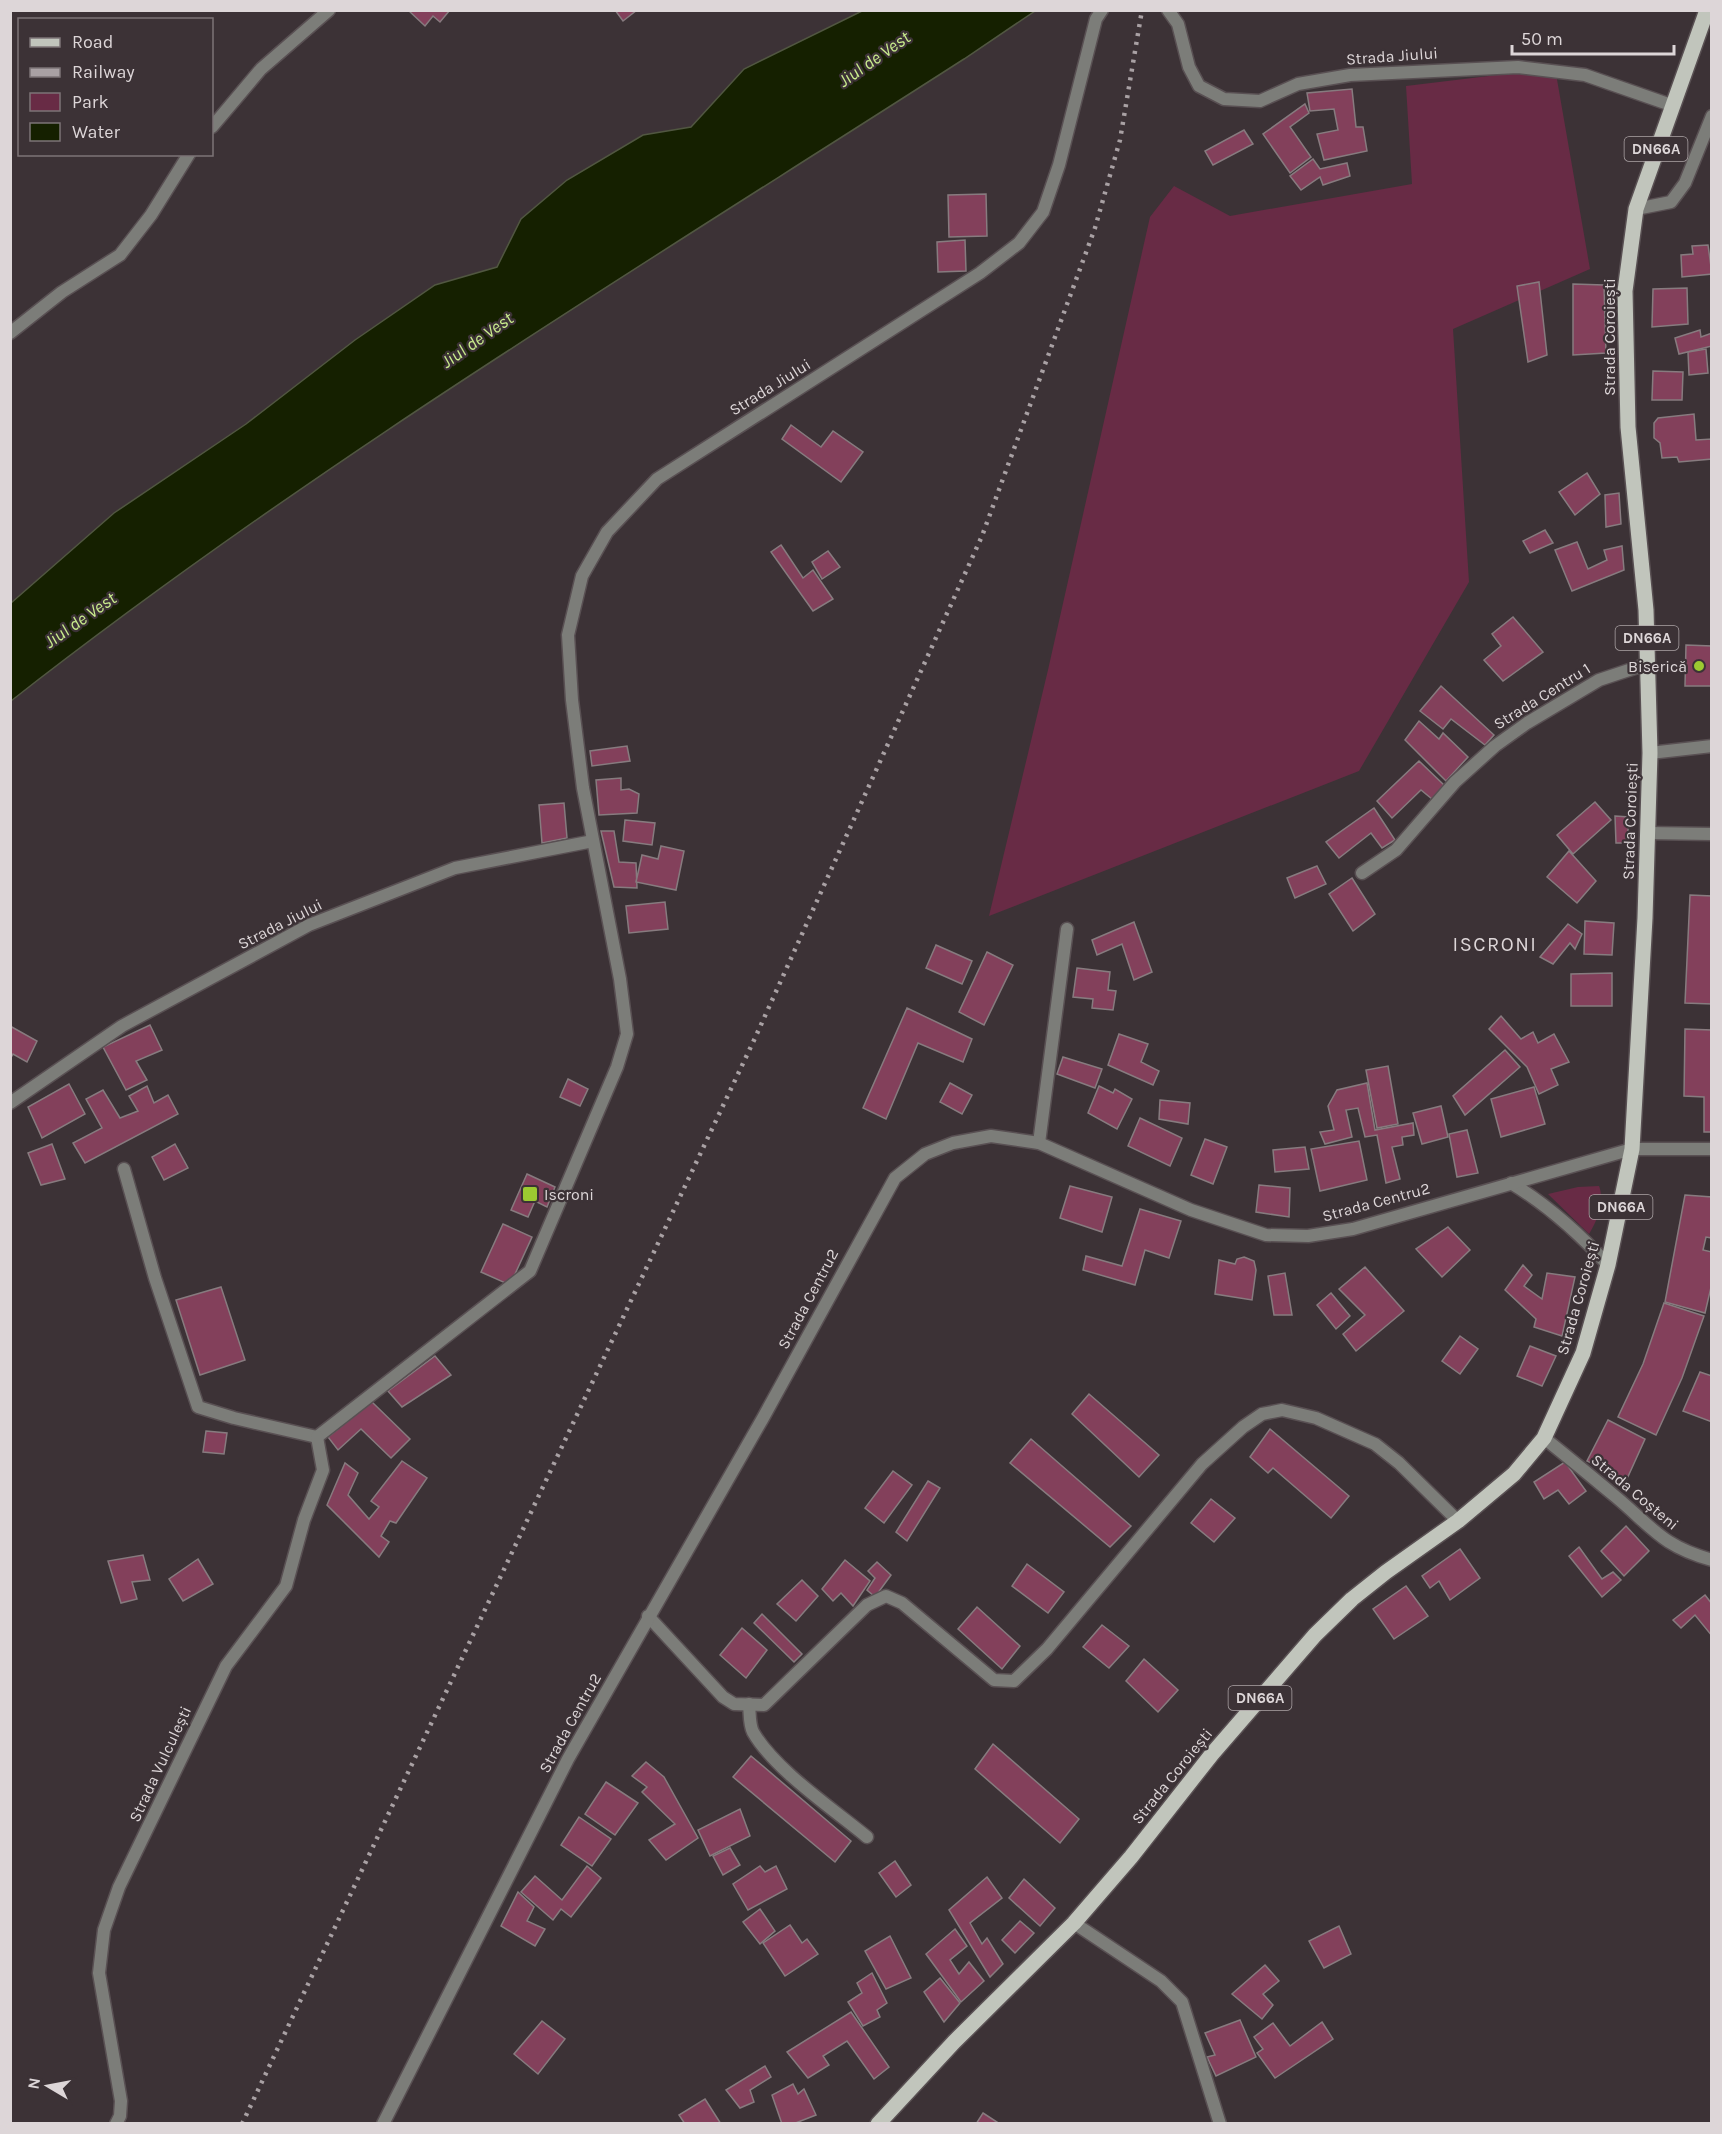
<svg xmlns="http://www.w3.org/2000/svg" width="1722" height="2134" font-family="Karla,sans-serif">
	<rect width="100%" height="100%" fill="#3c3236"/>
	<!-- green -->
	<g fill="#682b45">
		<path d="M1555 68 1590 269 1453 329 1469 582 1359 771 989 916 1048 670 1150 217 1174 186 1230 216 1412 184 1406 86Z"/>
		<path d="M1599 1186C1605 1201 1597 1221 1589 1234L1548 1194 1578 1187Z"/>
	</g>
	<!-- water -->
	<path fill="#152000" stroke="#515741" stroke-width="1.5" d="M862 11H1035L964 59C642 266 312 465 11 701V603L114 513 246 424 355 340 435 285 497 267 521 219 567 180 643 135 691 127 744 69Z"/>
	<!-- building -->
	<g fill="#83405b" stroke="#877b7f" stroke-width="1.5">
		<path d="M408 10H450L440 22 433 16 425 26Z"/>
		<path d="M615 10H637L623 21Z"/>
		<path d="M1352 89 1356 127H1363L1367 151 1324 160 1317 134 1338 130 1334 109 1310 111 1307 93Z"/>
		<path d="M1305 104 1309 113 1290 127 1311 157 1290 173 1263 134Z"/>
		<path d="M1244 130 1253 144 1213 165 1205 151Z"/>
		<path d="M1313 159 1320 169 1347 163 1350 176 1323 185 1320 177 1301 190 1290 176Z"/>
		<path d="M986 194 987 236 949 237 948 195Z"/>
		<path d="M965 240 966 271 938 272 937 242Z"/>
		<path d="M1708 245 1712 274 1682 277 1681 255 1693 254 1692 246Z"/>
		<path d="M1539 282 1547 355 1528 362 1517 286Z"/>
		<path d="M1573 284 1604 285 1606 353 1573 355Z"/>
		<path d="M1687 288 1688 324 1652 327 1653 289Z"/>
		<path d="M1700 330 1701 337 1712 333V346L1679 354 1675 338Z"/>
		<path d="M1706 349 1708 373 1689 375 1688 352Z"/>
		<path d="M1653 371 1683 372 1682 400H1652Z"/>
		<path d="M1694 414 1696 440 1712 439V459L1679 462 1677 457 1662 458 1660 443 1654 438V423L1658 418Z"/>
		<path d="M791 425 821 447 833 431 863 452 841 482 782 439Z"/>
		<path d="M1587 473 1600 494 1575 515 1559 492Z"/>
		<path d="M1619 493 1621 524 1606 527 1605 495Z"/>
		<path d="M1545 530 1553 543 1530 553 1523 541Z"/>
		<path d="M1577 542 1588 569 1607 560 1604 550 1622 546 1624 570 1572 591 1555 550Z"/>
		<path d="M781 545 803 578 813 570 833 599 813 611 771 552Z"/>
		<path d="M828 551 840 567 822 579 812 562Z"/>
		<path d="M1513 617 1543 652 1503 681 1484 660 1501 646 1492 634Z"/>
		<path d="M1686 645 1712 646V686H1685Z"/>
		<path d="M1441 686 1494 735 1485 745 1451 719 1443 729 1420 711Z"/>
		<path d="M1419 721 1439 739 1443 733 1468 757 1446 781 1405 740Z"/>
		<path d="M627 746 630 761 592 766 590 751Z"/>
		<path d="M1419 761 1444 785 1432 799 1421 790 1392 818 1377 801Z"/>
		<path d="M621 778V790L629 789 639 794 637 813 599 815 596 780Z"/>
		<path d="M1595 802 1611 820 1573 854 1557 835Z"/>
		<path d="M564 803 567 838 542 843 539 805Z"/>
		<path d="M1374 808 1395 840 1382 848 1371 833 1339 858 1326 842Z"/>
		<path d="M1615 816 1629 817 1627 843H1616Z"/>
		<path d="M625 820 655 823 652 845 623 841Z"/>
		<path d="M601 831H614L619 862 636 863 637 888 614 887Z"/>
		<path d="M661 846 684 851 676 890 636 882 642 855 658 859Z"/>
		<path d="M1569 851 1596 881 1577 903 1547 877Z"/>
		<path d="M1317 866 1326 884 1295 898 1287 878Z"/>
		<path d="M1352 878 1375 914 1353 931 1329 894Z"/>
		<path d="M1690 895 1712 896V1004L1685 1003Z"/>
		<path d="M665 902 668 929 629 933 626 906Z"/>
		<path d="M1585 921 1614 923 1612 955 1584 954Z"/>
		<path d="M1134 922 1152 972 1134 980 1122 944 1097 955 1092 940Z"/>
		<path d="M1568 924 1582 934 1575 949 1570 943 1553 964 1540 957Z"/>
		<path d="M936 945 972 961 962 984 926 968Z"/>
		<path d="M987 952 1013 965 984 1025 959 1012Z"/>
		<path d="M1077 968 1110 972 1108 990 1116 991 1113 1010 1092 1008 1093 999 1073 997Z"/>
		<path d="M1612 973V1006H1571V974Z"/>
		<path d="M907 1008 972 1039 963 1062 918 1043 886 1119 863 1108Z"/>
		<path d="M1501 1016 1521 1039 1533 1032 1538 1043 1554 1034 1569 1062 1551 1069 1558 1085 1539 1094 1527 1067 1489 1029Z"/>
		<path d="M150 1025 162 1050 136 1061 147 1080 126 1090 103 1047Z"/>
		<path d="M10 1026 37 1041 27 1062 13 1054 10 1059Z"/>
		<path d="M1685 1029 1712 1030V1132H1704V1097L1684 1096Z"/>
		<path d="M1119 1034 1148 1044 1141 1062 1159 1071 1153 1085 1108 1065Z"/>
		<path d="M1505 1050 1520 1067 1465 1115 1453 1096Z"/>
		<path d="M1063 1057 1102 1069 1095 1088 1057 1074Z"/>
		<path d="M1388 1066 1398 1124 1377 1128 1366 1070Z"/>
		<path d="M568 1079 588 1089 580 1106 560 1097Z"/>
		<path d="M950 1083 972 1095 962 1114 940 1102Z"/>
		<path d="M1367 1083 1375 1130 1413 1123 1414 1135 1402 1137 1403 1145 1392 1147 1400 1179 1386 1183 1377 1135 1365 1137 1358 1108 1346 1110 1352 1137 1325 1144 1320 1132 1334 1130 1328 1106 1337 1090Z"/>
		<path d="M69 1084 85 1114 42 1138 28 1107Z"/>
		<path d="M147 1086 154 1103 168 1095 178 1114 85 1163 73 1143 102 1128 86 1099 103 1090 120 1118 138 1111 129 1096Z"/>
		<path d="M1099 1086 1113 1093 1115 1089 1132 1099 1117 1129 1088 1113Z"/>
		<path d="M1534 1087 1545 1124 1501 1137 1491 1099Z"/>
		<path d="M1160 1100 1190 1103 1188 1124 1159 1119Z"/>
		<path d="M1441 1106 1448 1137 1422 1144 1413 1113Z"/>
		<path d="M1140 1118 1182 1138 1170 1166 1128 1146Z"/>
		<path d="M1467 1130 1478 1173 1457 1177 1449 1134Z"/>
		<path d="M1205 1139 1227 1147 1213 1184 1191 1175Z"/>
		<path d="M1359 1141 1367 1180 1320 1191 1311 1149Z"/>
		<path d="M52 1144 65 1179 41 1185 28 1153Z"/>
		<path d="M175 1144 188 1168 164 1180 152 1157Z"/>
		<path d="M1305 1147 1309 1169 1275 1172 1273 1150Z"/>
		<path d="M527 1174 555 1187 547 1207 535 1201 528 1217 511 1210Z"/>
		<path d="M1259 1185 1290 1188 1289 1217 1256 1212Z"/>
		<path d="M1070 1186 1112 1197 1102 1232 1060 1218Z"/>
		<path d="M1685 1195 1712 1197V1238L1706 1237 1703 1250 1712 1252V1283L1705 1313 1665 1302Z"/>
		<path d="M1140 1209 1181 1221 1169 1258 1145 1250 1135 1285 1083 1270 1086 1256 1122 1266Z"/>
		<path d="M503 1224 532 1237 510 1285 481 1272Z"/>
		<path d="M1448 1227 1470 1250 1442 1277 1416 1249Z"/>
		<path d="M1244 1257 1254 1261 1256 1270 1252 1300 1215 1294 1219 1260 1235 1264 1237 1259Z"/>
		<path d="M1523 1265 1532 1275 1524 1286 1542 1299 1547 1273 1575 1277 1562 1336 1534 1327 1536 1319 1505 1290Z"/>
		<path d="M1365 1267 1404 1311 1356 1351 1343 1334 1365 1315 1339 1289Z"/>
		<path d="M1285 1273 1292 1315H1274L1268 1276Z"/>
		<path d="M221 1287 245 1360 200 1375 176 1300Z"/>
		<path d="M1331 1293 1350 1316 1336 1329 1317 1305Z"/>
		<path d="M1664 1303 1704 1316 1682 1378 1656 1435 1618 1417 1643 1364Z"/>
		<path d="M1460 1336 1478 1349 1460 1374 1442 1361Z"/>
		<path d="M1530 1346 1556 1356 1542 1386 1517 1376Z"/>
		<path d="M435 1356 451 1375 402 1407 388 1391Z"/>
		<path d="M1700 1372 1712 1376V1422L1683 1411Z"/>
		<path d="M1089 1394 1159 1455 1139 1477 1072 1414Z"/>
		<path d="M372 1402 410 1439 391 1458 361 1429 338 1450 328 1437Z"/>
		<path d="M1608 1420 1645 1439 1626 1481 1587 1461Z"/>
		<path d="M1270 1429 1349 1496 1331 1518 1273 1468 1268 1473 1250 1457Z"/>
		<path d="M206 1431 227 1433 224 1454 203 1452Z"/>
		<path d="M1031 1439 1131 1526 1110 1547 1010 1463Z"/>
		<path d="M402 1461 427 1478 396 1523 390 1521 381 1536 389 1542 379 1557 327 1505 345 1463 358 1473 348 1495 369 1519 379 1507 371 1501Z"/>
		<path d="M1565 1462 1586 1491 1569 1504 1558 1490 1544 1499 1534 1482Z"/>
		<path d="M893 1471 912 1485 884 1523 865 1508Z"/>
		<path d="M928 1481 940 1488 907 1541 896 1532Z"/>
		<path d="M1211 1499 1235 1518 1214 1542 1191 1523Z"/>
		<path d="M1626 1526 1649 1551 1624 1576 1601 1551Z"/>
		<path d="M1579 1547 1602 1579 1613 1572 1621 1580 1602 1597 1569 1556Z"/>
		<path d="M1460 1549 1480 1578 1450 1600 1439 1581 1430 1588 1422 1576Z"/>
		<path d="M143 1555 150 1580 132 1582 137 1599 121 1603 108 1561Z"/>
		<path d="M198 1559 213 1584 183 1601 169 1579Z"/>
		<path d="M845 1560 870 1581 853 1606 841 1593 833 1601 822 1589Z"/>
		<path d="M877 1562 891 1575 875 1597 867 1590 875 1578 868 1571Z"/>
		<path d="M1027 1564 1064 1592 1048 1613 1012 1586Z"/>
		<path d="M802 1580 818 1596 796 1621 777 1604Z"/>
		<path d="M1406 1586 1428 1616 1394 1639 1373 1609Z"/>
		<path d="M1705 1595 1712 1604V1636L1695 1615 1681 1628 1673 1620Z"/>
		<path d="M977 1607 1020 1646 1002 1669 958 1629Z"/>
		<path d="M762 1614 802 1654 794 1662 754 1623Z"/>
		<path d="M1102 1625 1129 1646 1109 1668 1083 1647Z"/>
		<path d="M742 1628 767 1650 746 1678 720 1655Z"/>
		<path d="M1144 1659 1178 1690 1158 1712 1126 1681Z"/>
		<path d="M993 1744 1079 1819 1060 1843 975 1769Z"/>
		<path d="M751 1756 851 1841 835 1862 733 1777Z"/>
		<path d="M646 1762 664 1777 698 1838 666 1860 649 1840 675 1824 642 1792 647 1787 632 1776Z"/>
		<path d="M606 1782 638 1803 615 1835 585 1814Z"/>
		<path d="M740 1809 750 1836 710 1856 698 1830Z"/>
		<path d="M579 1817 611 1839 592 1866 561 1845Z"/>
		<path d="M730 1848 740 1865 723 1875 713 1856Z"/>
		<path d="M895 1861 911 1885 896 1897 879 1873Z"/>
		<path d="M587 1866 601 1878 571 1917 561 1909 553 1920 521 1892 535 1876 562 1900Z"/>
		<path d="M760 1866 765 1872 776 1866 787 1889 748 1910 733 1884Z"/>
		<path d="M987 1877 1002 1898 970 1923 982 1944 987 1938 1003 1964 990 1977 949 1910Z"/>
		<path d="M1024 1879 1055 1908 1040 1926 1009 1898Z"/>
		<path d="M518 1892 534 1907 527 1921 545 1929 535 1946 501 1926Z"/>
		<path d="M760 1909 775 1931 760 1944 743 1922Z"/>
		<path d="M1020 1921 1034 1933 1015 1953 1002 1940Z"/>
		<path d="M790 1925 802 1943 807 1939 818 1954 785 1976 763 1943Z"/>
		<path d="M1339 1926 1351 1954 1324 1968 1309 1941Z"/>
		<path d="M955 1929 967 1946 950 1960 959 1974 969 1962 984 1981 961 2002 926 1954Z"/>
		<path d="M890 1936 911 1978 886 1989 865 1951Z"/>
		<path d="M1265 1965 1279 1981 1263 1994 1273 2005 1262 2019 1232 1994Z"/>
		<path d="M872 1973 887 2003 877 2010 880 2017 863 2026 848 2002 862 1993 857 1983Z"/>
		<path d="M940 1978 960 2003 944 2022 924 1992Z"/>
		<path d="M851 2012 889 2067 874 2079 847 2041 823 2056 829 2065 808 2078 787 2052Z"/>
		<path d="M1240 2020 1256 2057 1216 2076 1207 2057 1215 2055 1205 2033Z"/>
		<path d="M542 2021 565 2039 538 2074 514 2054Z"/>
		<path d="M1322 2022 1333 2039 1275 2078 1257 2053 1263 2049 1254 2037 1273 2023 1290 2046Z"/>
		<path d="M765 2066 771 2077 750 2090 754 2102 740 2108 726 2090Z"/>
		<path d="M793 2084 798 2094 804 2089 816 2115 793 2124H782L772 2095Z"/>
		<path d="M705 2099 721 2124H685L679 2115Z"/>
		<path d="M983 2113 1000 2124H976Z"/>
	</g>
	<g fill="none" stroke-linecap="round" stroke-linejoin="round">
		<!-- service casing -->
		<g stroke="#595053" stroke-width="15">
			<path id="service" d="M749 1704C750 1713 749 1724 753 1732 774 1769 833 1809 867 1837"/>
		</g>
		<!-- minor casing -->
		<g stroke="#595053" stroke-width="15">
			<g id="minor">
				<path d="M1168 10 1178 24 1189 67 1199 86 1224 99 1260 101 1298 84 1350 75 1518 67 1585 75 1671 105"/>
				<path d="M212 127 261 69 329 10"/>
				<path d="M1636 209 1671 202 1685 183 1712 116"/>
				<path d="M10 333 62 292 120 255 151 215 189 154"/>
				<path d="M1650 753 1712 746"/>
				<path d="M1648 833 1712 834"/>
				<path d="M1362 873 1396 850 1455 782 1495 746 1527 723 1599 680 1647 664"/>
				<path d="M10 1103 122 1026 309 925 455 868 593 841"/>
				<path d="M1039 1143 1067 929"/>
				<path d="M1632 1149H1712"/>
				<path d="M124 1169 155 1278 198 1407 234 1418 317 1437"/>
				<path d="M317 1437 530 1271 617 1067 627 1034 620 979 583 788 572 700 568 635 582 576 607 532 657 479 980 273 1019 243 1043 212 1059 165 1096 19 1102 10"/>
				<path d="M1544 1438C1568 1457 1592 1477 1616 1497 1653 1528 1662 1546 1712 1560"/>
				<path d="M648 1616 723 1697 734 1704 764 1705 867 1605 886 1596 902 1603 994 1680 1014 1681 1047 1649 1202 1464 1243 1427 1262 1414 1282 1410 1316 1418 1375 1444 1399 1463 1458 1521"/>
				<path d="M1074 1923 1161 1981 1182 2002 1220 2124"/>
				<path d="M116 2124 120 2116 121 2101 99 1973 104 1930 119 1887 226 1666 286 1586 304 1520 323 1470 317 1437"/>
			</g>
		</g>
		<!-- tertiary casing -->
		<g stroke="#595053" stroke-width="15">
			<g id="tertiary">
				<path d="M1511 1183C1549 1206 1578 1232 1608 1265"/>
				<path d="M383 2124 568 1759 763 1418 895 1178 925 1154 953 1143 991 1136 1039 1143 1191 1210 1266 1235 1308 1236 1353 1229 1632 1149"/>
			</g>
		</g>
		<!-- primary casing -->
		<g stroke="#595053" stroke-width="18">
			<path id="primary" d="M878 2124 954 2042 1074 1923 1131 1857 1212 1754 1315 1635 1352 1599 1386 1572 1458 1521 1514 1474 1544 1438 1583 1353 1608 1265 1632 1149 1645 918 1650 753 1646 610 1628 427 1625 291 1636 209 1707 10"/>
		</g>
		<!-- service -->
		<use href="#service" stroke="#7c7d79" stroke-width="12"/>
		<!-- minor -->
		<use href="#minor" stroke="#7c7d79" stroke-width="12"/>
		<!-- tertiary -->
		<use href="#tertiary" stroke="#7c7d79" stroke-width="12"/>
		<!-- primary -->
		<use href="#primary" stroke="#c1c5bc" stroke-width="15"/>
		<!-- rail -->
		<path stroke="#a9a1a4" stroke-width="4.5" stroke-dasharray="3 6" stroke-linecap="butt" d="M242 2124 755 1038 982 536 1095 228 1120 140 1142 10"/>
	</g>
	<!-- markers -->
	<g fill="#9cca31" stroke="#3c3236" stroke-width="2">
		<circle cx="1699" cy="666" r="6"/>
		<rect x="522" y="1186" width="16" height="16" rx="3"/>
	</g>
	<g text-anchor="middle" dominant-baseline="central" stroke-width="4.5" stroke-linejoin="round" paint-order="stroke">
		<!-- shield labels -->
		<g fill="#3c3236" stroke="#ada5a7" stroke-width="1.5">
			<rect x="1624.5" y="137" width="63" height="24" rx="4.5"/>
			<rect x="1615.5" y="626" width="63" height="24" rx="4.5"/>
			<rect x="1589.5" y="1195" width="63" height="24" rx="4.5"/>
			<rect x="1228.5" y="1686" width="63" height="24" rx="4.5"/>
		</g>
		<g font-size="15" font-weight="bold" fill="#ddd6d8">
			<text x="1656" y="149">DN66A</text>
			<text x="1647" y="638">DN66A</text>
			<text x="1621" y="1207">DN66A</text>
			<text x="1260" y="1698">DN66A</text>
		</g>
		<!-- street labels -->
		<g font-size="16" fill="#ddd6d8" stroke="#3c3236">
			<text transform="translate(1392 56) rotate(-4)">Strada Jiului</text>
			<text transform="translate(1609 337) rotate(-90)">Strada Coroiești</text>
			<text transform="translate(770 387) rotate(-32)">Strada Jiului</text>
			<text transform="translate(1542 696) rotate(-32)">Strada Centru 1</text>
			<text transform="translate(1630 821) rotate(-88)">Strada Coroiești</text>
			<text transform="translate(280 924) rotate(-27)">Strada Jiului</text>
			<text transform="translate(1376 1202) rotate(-15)">Strada Centru2</text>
			<text transform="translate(1578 1298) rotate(-74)">Strada Coroiești</text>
			<text transform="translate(808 1299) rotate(-62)">Strada Centru2</text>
			<text transform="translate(1635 1492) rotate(40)">Strada Coșteni</text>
			<text transform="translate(570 1723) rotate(-61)">Strada Centru2</text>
			<text transform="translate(160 1764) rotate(-65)">Strada Vulculești</text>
			<text transform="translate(1172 1776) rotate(-51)">Strada Coroiești</text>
		</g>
		<!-- poi labels -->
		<g font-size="16" fill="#ddd6d8" stroke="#3c3236" text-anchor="end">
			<text x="1687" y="666">Biserică</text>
			<text x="544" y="1194" text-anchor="start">Iscroni</text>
		</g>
		<!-- water labels -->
		<g font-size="18" font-style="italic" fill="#cbee8e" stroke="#3c3236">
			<text transform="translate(874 59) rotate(-35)">Jiul de Vest</text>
			<text transform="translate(477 340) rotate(-35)">Jiul de Vest</text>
			<text transform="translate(80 620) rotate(-35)">Jiul de Vest</text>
		</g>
		<!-- quarter labels -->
		<g font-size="20" letter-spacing="1.5" fill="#ddd6d8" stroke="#3c3236">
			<text x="1495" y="944">ISCRONI</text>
		</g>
	</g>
	<!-- border -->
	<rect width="1722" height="2134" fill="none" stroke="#ddd6d8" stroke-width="24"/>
	<!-- legend -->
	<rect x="18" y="18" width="195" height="138" fill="#3c3236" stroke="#7c7477" stroke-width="1.5"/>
	<rect x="30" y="38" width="30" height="9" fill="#c1c5bc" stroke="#7c7477" stroke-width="1.5"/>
	<text x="72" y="48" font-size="18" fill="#ddd6d8">Road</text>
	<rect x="30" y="68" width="30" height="9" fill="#a9a1a4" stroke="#7c7477" stroke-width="1.5"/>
	<text x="72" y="78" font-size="18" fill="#ddd6d8">Railway</text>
	<rect x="30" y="93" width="30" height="18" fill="#682b45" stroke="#7c7477" stroke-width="1.5"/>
	<text x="72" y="108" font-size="18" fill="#ddd6d8">Park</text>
	<rect x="30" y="123" width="30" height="18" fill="#152000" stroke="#7c7477" stroke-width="1.5"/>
	<text x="72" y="138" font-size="18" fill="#ddd6d8">Water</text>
	<!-- north arrow -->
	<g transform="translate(48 2086) rotate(280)" stroke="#3c3236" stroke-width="4.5" paint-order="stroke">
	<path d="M0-4.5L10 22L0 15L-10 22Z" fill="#ddd6d8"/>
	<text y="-9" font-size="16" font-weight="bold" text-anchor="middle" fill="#ddd6d8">N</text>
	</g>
	<!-- scale -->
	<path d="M1512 45v9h162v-9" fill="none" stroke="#ddd6d8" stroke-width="3"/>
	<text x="1521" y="45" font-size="18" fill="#ddd6d8" stroke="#3c3236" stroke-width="4.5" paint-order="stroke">50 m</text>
</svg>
